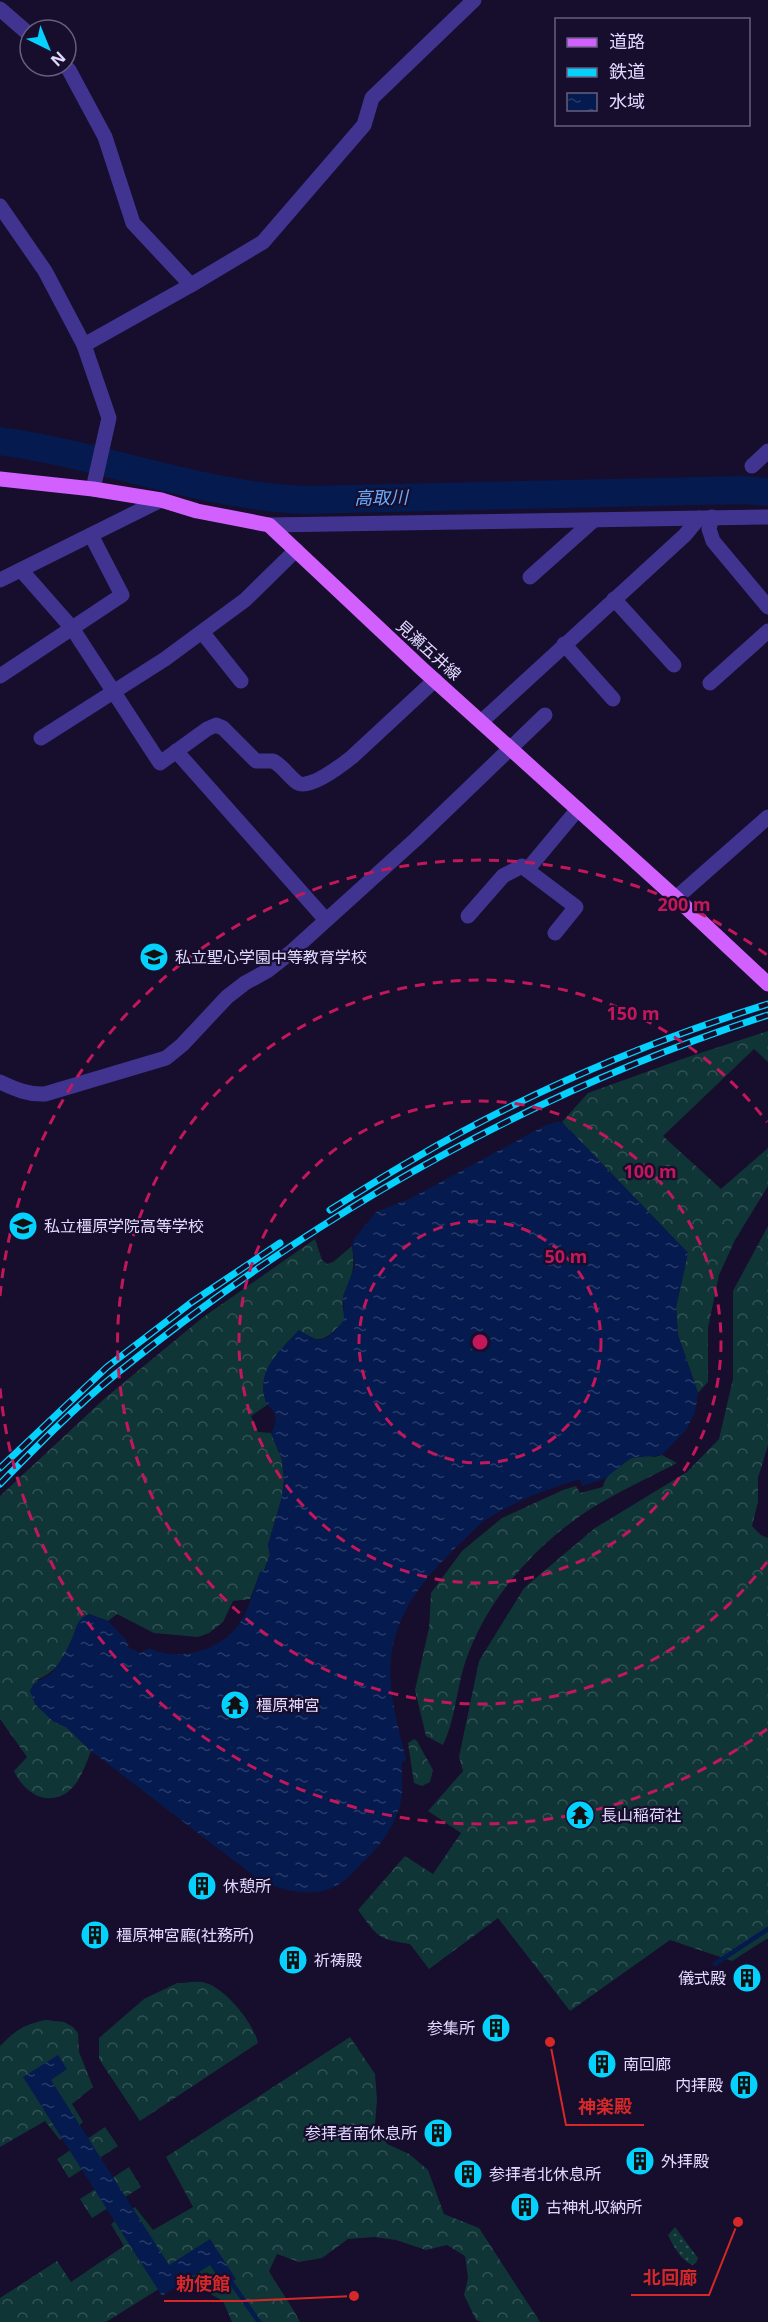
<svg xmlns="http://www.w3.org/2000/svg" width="768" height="2322" font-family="'Noto Sans','Noto Sans JP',sans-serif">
	<defs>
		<pattern id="forest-crowns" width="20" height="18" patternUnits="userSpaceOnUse" patternTransform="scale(1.5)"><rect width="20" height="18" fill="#103537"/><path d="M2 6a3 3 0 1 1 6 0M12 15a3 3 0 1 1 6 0" fill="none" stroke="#325255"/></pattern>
		<pattern id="garden-dots" width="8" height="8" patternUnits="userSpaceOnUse" patternTransform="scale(1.5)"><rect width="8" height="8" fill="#103537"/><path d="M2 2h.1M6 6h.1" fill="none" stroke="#325255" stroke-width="1.8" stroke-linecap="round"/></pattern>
		<pattern id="water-ripples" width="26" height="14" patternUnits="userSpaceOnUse" patternTransform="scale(1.5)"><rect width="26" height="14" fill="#051a4f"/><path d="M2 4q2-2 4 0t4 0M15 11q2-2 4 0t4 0" fill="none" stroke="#293b69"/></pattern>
	</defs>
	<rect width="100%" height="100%" fill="#160e2c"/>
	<!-- forest -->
	<g fill="url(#forest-crowns)">
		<path d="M768 1031V1062L754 1049 663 1136 721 1189 768 1148V1186L735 1240 719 1275 708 1328V1382L698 1393 678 1335 676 1307 688 1253 562 1122 588 1093 685 1058Z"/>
		<path d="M768 1226V1445L758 1478V1502L752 1526 761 1535 768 1538V1938L732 1961 670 1940 570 2011 498 1918 429 1969 410 1944C377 1939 377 1936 358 1910L405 1856 433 1874 461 1833 428 1811 463 1771 459 1757 479 1661 524 1588 595 1528 687 1472 719 1439 733 1379V1291Z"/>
		<path d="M315 1239 322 1260 327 1264 333 1262 352 1246C356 1273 350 1276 343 1300 341 1307 345 1312 344 1319 343 1323 338 1327 335 1330 320 1344 315 1340 299 1330 278 1354 254 1371 267 1405L251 1416 258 1432 271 1433 282 1460 284 1480 282 1497 268 1545 270 1555 264 1570 260 1573 250 1599 233 1601 223 1622 209 1633 198 1637 154 1633 117 1614 108 1621 89 1614C76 1622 77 1629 71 1641 65 1657 54 1674 38 1679L35 1704 53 1721 66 1727 91 1751C87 1761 83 1773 77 1782 57 1810 27 1799 14 1771L27 1757 0 1719V1496L104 1399 202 1318Z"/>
		<path d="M641 1455 655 1457 662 1455 677 1463C641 1482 601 1499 569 1524 522 1560 482 1609 464 1666 456 1693 455 1720 443 1745L426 1736 415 1690 429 1628 431 1593 462 1551 502 1518 563 1490 576 1486 580 1493 603 1487C606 1471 626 1459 641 1455Z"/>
		<path d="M414 1739 417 1741 433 1770 430 1782 422 1786 414 1783 408 1743Z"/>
		<path d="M177 1983C186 1983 198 1980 206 1983 226 1989 254 2024 258 2043L140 2121 99 2059V2038L144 1999Z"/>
		<path d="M45 2020 64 2022 73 2027 78 2033 79 2052 93 2087 72 2104 83 2122 60 2140 45 2121 0 2147V2046C16 2030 23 2025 45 2020Z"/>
		<path d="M350 2037 375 2074 377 2100 375 2124 387 2144 409 2154 428 2170 444 2214 479 2228 540 2322H482L476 2320 464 2295 468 2278 465 2256 447 2245 426 2250 396 2240 374 2237 348 2239 322 2258 299 2262 277 2254 269 2271C279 2289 291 2304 300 2322H232L223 2301 207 2292 186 2272 106 2322H0V2298L57 2261 71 2282 124 2246 111 2224 135 2207 153 2230 193 2207 166 2157Z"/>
		<path d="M105 2127 118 2146 69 2178 57 2159Z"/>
		<path d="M129 2167 141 2187 92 2218 80 2199Z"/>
	</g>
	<!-- garden -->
	<path fill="url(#garden-dots)" d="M675 2227 698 2258 696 2263 692 2265C681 2260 673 2246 668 2235Z"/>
	<!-- water -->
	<g fill="url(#water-ripples)">
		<path d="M556 1122H562L688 1253 676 1307 678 1335 698 1393 695 1412 686 1430 662 1455 631 1458 604 1479 582 1486 580 1479C547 1489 516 1501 487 1519 479 1524 473 1531 466 1538 434 1567 399 1605 392 1651 386 1688 398 1724 406 1760L402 1762C401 1776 404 1795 399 1808 393 1828 380 1846 364 1861 358 1867 352 1875 345 1880 319 1901 284 1892 258 1879L91 1751 66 1727 53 1721 35 1704 30 1691C35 1677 47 1681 54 1670 60 1662 67 1650 71 1641 77 1629 75 1620 89 1614L108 1621 126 1640 129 1648 141 1653 149 1648C179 1663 223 1650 241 1621 250 1608 254 1588 260 1572L264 1570 270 1555 268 1545 282 1497 284 1480 282 1460 271 1433C278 1423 277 1411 267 1405 254 1371 278 1353 299 1330L314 1339 321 1340 328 1337 341 1324 344 1319 343 1296 355 1266 352 1246 354 1239 376 1212 411 1198 544 1126Z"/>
		<path d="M58 2055 67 2069 51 2080 169 2265 210 2239 236 2279 224 2287 210 2265 162 2296 23 2077Z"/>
	</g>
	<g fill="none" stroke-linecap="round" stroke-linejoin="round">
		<!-- stream -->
		<g stroke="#051a4f" stroke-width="4.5">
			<path d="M715 1964 768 1929"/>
			<path d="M231 2282 259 2322"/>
		</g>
		<!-- river -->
		<path stroke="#051a4f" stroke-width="28" d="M0 441C103 455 201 496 305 500L743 490 768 492"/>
		<!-- minor -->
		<g stroke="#403490" stroke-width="15">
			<path d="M0 9 30 35"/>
			<path d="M65 66 69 70 105 137 133 223 191 285"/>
			<path d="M0 206 45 271 84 345 109 418 93 489"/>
			<path d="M84 345 191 285 263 242 364 125 372 98 474 0"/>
			<path d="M752 466 768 451"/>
			<path d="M712 517 709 529 713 541 768 607"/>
			<path d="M269 525 768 517"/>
			<path d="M21 570 72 628 160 763 207 729 216 725 223 728 256 761H273C283 766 289 777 298 783 309 790 342 765 352 757L435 680"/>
			<path d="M530 577 594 520"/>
			<path d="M0 580 161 500"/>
			<path d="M614 599 674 665"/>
			<path d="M202 632 241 681"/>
			<path d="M564 644 613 699"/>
			<path d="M0 676 122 595 91 535"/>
			<path d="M710 683 768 631"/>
			<path d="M482 721 685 535 699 518"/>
			<path d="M41 738 165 659 245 600 296 550"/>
			<path d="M176 751 326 920"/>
			<path d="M527 870 576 907 555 933"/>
			<path d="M676 898 768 817"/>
			<path d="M468 916 503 876 522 866 527 870 578 809"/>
			<path d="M0 1082C15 1089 28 1095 45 1094L166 1058 182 1045 227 997 245 983 267 971 290 953 416 839 545 715"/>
		</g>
		<!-- major -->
		<path stroke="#d160ff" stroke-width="15" d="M0 479 93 489 161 500 197 511 269 525 421 668 676 898 768 984"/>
		<!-- rail casing -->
		<g stroke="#05d1ff" stroke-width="7">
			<g id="rail">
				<path d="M330 1210C357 1193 384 1176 412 1160 524 1094 644 1043 768 1004"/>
				<path d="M0 1468 107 1367 192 1302 280 1243"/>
				<path d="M0 1484C37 1446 75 1407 116 1374 311 1217 530 1092 768 1015"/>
			</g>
		</g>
		<!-- rail -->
		<use href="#rail" stroke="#160e2c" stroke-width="4.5" stroke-dasharray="14" stroke-linecap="butt"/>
	</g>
	<!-- distance rings -->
	<g fill="none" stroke="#c2185b" stroke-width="3" stroke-dasharray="10 8">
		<circle cx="480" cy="1342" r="121"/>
		<circle cx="480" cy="1342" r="241"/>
		<path d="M767 1562A362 362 0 1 1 767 1122"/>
		<path d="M767 1729A482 482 0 0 1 0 1388M0 1296A482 482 0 0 1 767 955"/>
	</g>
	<!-- icons -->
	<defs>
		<g id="school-disc" transform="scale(1.5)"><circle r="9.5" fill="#05d1ff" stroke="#160e2c"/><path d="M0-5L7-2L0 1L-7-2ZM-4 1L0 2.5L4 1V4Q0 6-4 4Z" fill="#111"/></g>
		<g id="temple-disc" transform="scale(1.5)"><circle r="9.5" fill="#05d1ff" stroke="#160e2c"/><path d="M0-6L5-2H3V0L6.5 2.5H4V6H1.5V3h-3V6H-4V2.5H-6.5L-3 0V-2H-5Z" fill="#111"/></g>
		<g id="building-disc" transform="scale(1.5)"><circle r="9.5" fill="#05d1ff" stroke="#160e2c"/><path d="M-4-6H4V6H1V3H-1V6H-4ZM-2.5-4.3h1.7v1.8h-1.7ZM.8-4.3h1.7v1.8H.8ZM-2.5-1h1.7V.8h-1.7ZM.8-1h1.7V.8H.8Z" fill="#111"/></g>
	</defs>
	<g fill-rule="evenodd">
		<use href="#school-disc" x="154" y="957"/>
		<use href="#school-disc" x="23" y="1226"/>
		<use href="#temple-disc" x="235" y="1705"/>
		<use href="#temple-disc" x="580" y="1815"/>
		<use href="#building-disc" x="202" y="1886"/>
		<use href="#building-disc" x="95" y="1935"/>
		<use href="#building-disc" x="293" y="1960"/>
		<use href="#building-disc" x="747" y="1978"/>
		<use href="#building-disc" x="496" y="2028"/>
		<use href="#building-disc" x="602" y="2064"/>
		<use href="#building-disc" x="744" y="2085"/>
		<use href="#building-disc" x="438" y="2133"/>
		<use href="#building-disc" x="640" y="2161"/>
		<use href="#building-disc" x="468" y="2174"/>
		<use href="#building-disc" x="525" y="2207"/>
	</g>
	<g text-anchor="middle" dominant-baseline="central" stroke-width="4.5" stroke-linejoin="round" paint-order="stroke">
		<!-- street labels -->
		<g font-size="16" fill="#e1d9ff" stroke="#160e2c">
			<text transform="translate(429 650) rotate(42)">見瀬五井線</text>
		</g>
		<!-- poi labels -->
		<g font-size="16" fill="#e1d9ff" stroke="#160e2c" text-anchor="start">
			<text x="175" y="957">私立聖心学園中等教育学校</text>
			<text x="44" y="1226">私立橿原学院高等学校</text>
			<text x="256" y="1705">橿原神宮</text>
			<text x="601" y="1815">長山稲荷社</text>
			<text x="223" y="1886">休憩所</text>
			<text x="116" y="1935">橿原神宮廳(社務所)</text>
			<text x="314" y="1960">祈祷殿</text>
			<text x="726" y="1978" text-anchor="end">儀式殿</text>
			<text x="475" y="2028" text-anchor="end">参集所</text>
			<text x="623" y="2064">南回廊</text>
			<text x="723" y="2085" text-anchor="end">内拝殿</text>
			<text x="417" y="2133" text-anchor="end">参拝者南休息所</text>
			<text x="661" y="2161">外拝殿</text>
			<text x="489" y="2174">参拝者北休息所</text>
			<text x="546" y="2207">古神札収納所</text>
		</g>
		<!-- water labels -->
		<g font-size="18" font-style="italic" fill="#67acff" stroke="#160e2c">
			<text transform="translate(381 497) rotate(-1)">高取川</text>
		</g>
	</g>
	<circle cx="480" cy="1342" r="9" fill="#c2185b" stroke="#160e2c" stroke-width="3"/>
	<g font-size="18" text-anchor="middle" font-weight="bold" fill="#c2185b" stroke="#160e2c" stroke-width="4.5" stroke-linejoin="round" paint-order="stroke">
		<text x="684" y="911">200 m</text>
		<text x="633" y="1020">150 m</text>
		<text x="650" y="1178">100 m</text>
		<text x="566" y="1263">50 m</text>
	</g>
	<!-- callouts -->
	<path fill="none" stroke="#d62828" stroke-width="2" d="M550 2042L566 2125H644M738 2222L709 2295H631M354 2296L242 2301H164"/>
	<g fill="#d62828" stroke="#160e2c" stroke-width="2">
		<circle cx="550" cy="2042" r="6"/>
		<circle cx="738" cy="2222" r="6"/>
		<circle cx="354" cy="2296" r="6"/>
	</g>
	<g font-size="18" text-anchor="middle" font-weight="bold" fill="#d62828" stroke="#160e2c" stroke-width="4.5" stroke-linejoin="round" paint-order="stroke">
		<text x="605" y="2113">神楽殿</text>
		<text x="670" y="2284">北回廊</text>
		<text x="203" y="2290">勅使館</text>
	</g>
	<!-- legend -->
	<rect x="555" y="18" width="195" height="108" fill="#160e2c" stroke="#675f80" stroke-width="1.5"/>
	<rect x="567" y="38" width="30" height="9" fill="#d160ff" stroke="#675f80" stroke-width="1.5"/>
	<text x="609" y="48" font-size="18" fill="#e1d9ff">道路</text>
	<rect x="567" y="68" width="30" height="9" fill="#05d1ff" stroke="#675f80" stroke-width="1.5"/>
	<text x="609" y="78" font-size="18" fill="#e1d9ff">鉄道</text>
	<rect x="567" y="93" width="30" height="18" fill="url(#water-ripples)" stroke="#675f80" stroke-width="1.5"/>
	<text x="609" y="108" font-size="18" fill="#e1d9ff">水域</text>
	<!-- north arrow -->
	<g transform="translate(48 48) rotate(137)"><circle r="28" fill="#160e2c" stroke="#675f80" stroke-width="1.5"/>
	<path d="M0-4.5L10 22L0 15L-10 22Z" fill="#05d1ff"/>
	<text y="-9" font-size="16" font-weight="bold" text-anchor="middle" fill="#e1d9ff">N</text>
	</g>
</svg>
